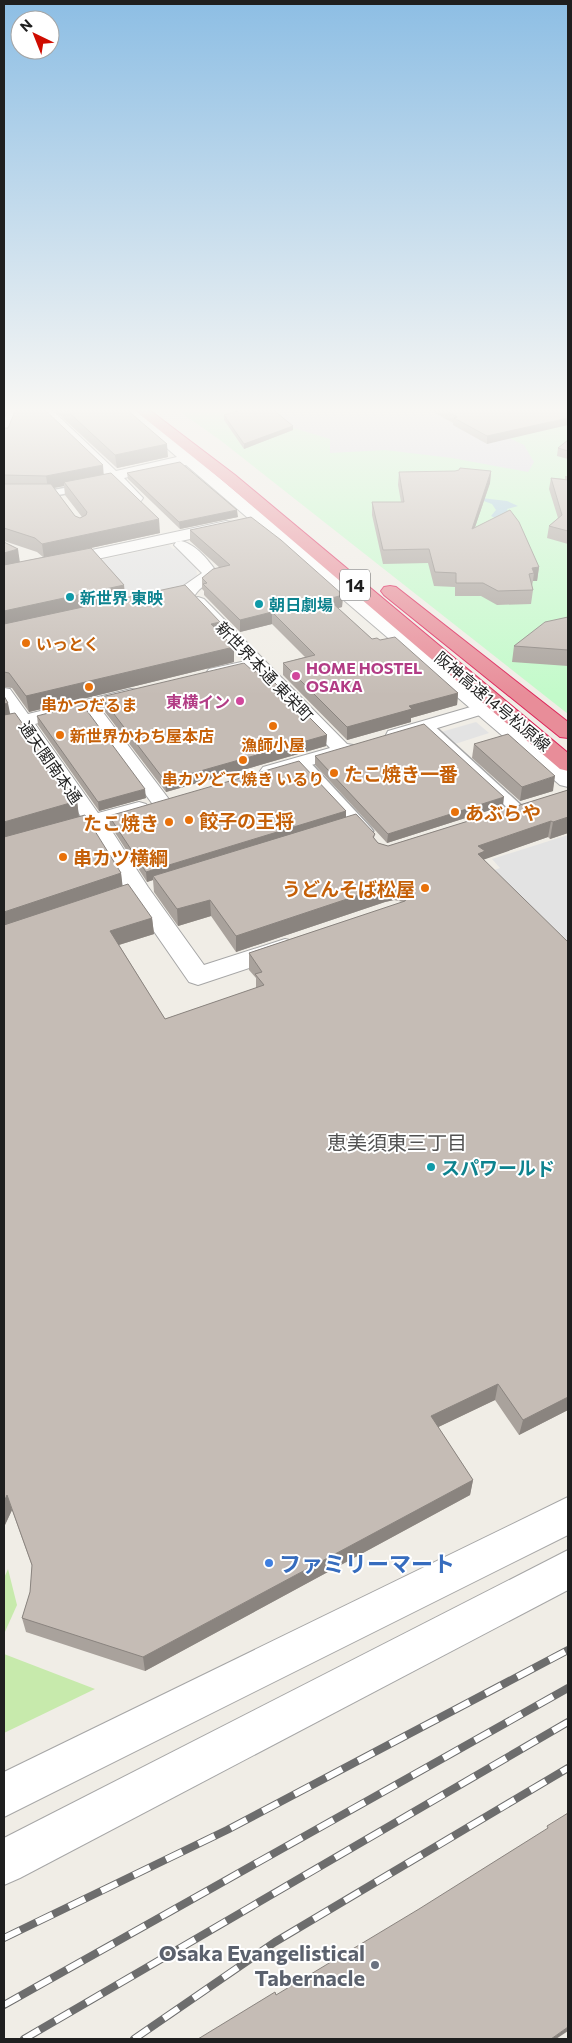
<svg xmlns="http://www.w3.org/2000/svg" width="572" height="2043" font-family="Commissioner,'Noto Sans JP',sans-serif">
	<rect width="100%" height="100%" fill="#f0ede6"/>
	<!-- grass -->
	<g fill="#c7eaac">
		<path d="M8 1569 17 1605 4 1634V1578Z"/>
		<path d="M4 1654 95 1689 4 1733Z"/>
	</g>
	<!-- park -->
	<path fill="#c3faca" d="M176 409H568V714L220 440Z"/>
	<!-- parking -->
	<g fill="#e3e3e3">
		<path d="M169 545 173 549 177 548 196 566 197 577 183 586 127 598 96 561Z"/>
		<path d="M476 722 489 733 455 744 441 732Z"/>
		<path d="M568 835V957L483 874 500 868 492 859Z"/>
	</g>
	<!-- plaza -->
	<path fill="#dbdae6" d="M275 409H448L524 445 534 462 528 472 452 458 385 450 330 453V439L280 424 281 415Z"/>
	<!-- water -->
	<path fill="#a6cede" d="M473 497 507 501 518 506 507 509 510 516 497 519 491 516 496 510 492 504Z"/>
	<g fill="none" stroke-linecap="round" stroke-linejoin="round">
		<!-- service casing -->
		<g stroke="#a6a6a6" stroke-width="3">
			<g id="service">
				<path d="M86 484 89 485V489L48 497 4 496V490L48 491Z"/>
				<path d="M426 721 430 722 524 808 526 811 524 814H514L422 728 420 725Z"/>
				<path d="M302 758 307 759 371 828 373 831 371 834H361L297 765 296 762Z"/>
			</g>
		</g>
		<!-- pedestrian casing -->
		<g stroke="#a6a6a6" stroke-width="2">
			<g id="pedestrian">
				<path d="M181 541C196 544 210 562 218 574 211 583 200 586 195 595H183L181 592 182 587 202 573 174 545 176 542Z"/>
				<path d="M198 597 204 599 347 744 353 745 355 749 353 753 270 777 263 775 260 771 263 767 330 748 254 669 215 678 209 677 206 673 209 669 246 661 192 605 190 602 192 599Z"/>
				<path d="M4 688 10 689 28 714 131 689 137 690 140 694 137 698 99 707 168 798 171 802 168 806 161 808 154 806 84 711 35 724 98 813 139 802 146 804 149 808 146 812 106 824 110 830 107 834 100 836 93 834 89 829 4 853V841L82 818 4 705Z"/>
				<path d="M474 706 480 707 483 711 480 715 395 741 388 739 386 735 388 731Z"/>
			</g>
		</g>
		<!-- minor casing -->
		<g stroke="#a6a6a6" stroke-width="2">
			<g id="minor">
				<path d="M9 409H23L11 436 9 439 4 440V420Z"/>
				<path d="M36 409H51L116 471 177 457 122 409H137L192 455 196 456 198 460 568 769V787L560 785 186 465 124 478 143 498 141 501H129Z"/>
				<path d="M226 521 232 522 234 526 232 530 4 579V569Z"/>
				<path d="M100 823 108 825 148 887 204 965 285 939 294 941 298 947 294 953 198 985 189 982 126 891 88 830 92 825Z"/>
				<path d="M568 1497V1535L4 1817V1772Z"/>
			</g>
		</g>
		<!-- tertiary casing -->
		<g stroke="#a6a6a6" stroke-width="2">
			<path id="tertiary" d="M568 1550V1590L20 1878 4 1885V1838Z"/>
		</g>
		<!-- motorway casing -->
		<g stroke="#dd2459" stroke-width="2">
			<g id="motorway">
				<path d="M133 409H148L235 475 568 753V771L560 769 223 481Z"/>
				<path d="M390 586 396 587 568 722V738L560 737 384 595 381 591 384 587Z"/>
			</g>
		</g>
		<!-- service -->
		<use href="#service" fill="#fff" fill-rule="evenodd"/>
		<!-- pedestrian -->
		<use href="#pedestrian" fill="#fff" fill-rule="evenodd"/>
		<!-- minor -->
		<use href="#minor" fill="#fff" fill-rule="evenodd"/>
		<!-- tertiary -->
		<use href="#tertiary" fill="#fff" fill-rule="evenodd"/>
		<!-- motorway -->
		<use href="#motorway" fill="#e88d99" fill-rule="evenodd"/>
		<!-- rail casing -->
		<g stroke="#6d6d6d" stroke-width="8">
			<g id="rail">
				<path d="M4 1938 227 1830 568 1650"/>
				<path d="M4 2005 568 1688"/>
				<path d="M24 2039 568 1722"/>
				<path d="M134 2039 275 1942 568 1768"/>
			</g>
		</g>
		<!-- rail -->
		<use href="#rail" stroke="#fff" stroke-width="6" stroke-dasharray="18" stroke-linecap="butt"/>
	</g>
	<!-- wall -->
	<g fill="#a9a29c" fill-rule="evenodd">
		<path d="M53 409H126L168 457 117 468Z"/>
		<path d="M235 409H277L274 411 293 430 244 449 224 420V415L236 411Z"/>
		<path d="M428 409H568L487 444 453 425V423Z"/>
		<path d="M4 428 104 474 160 533 91 548 124 585 125 598 220 633 234 647V662L29 712 12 688 4 687V542L20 562 43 557 37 552 4 541ZM64 486 65 495 82 517 80 518 75 516 54 488Z"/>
		<path d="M568 440V459L557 456 558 448Z"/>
		<path d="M491 471 490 483 475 527 539 567 537 581H533L532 586 533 590 531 604 497 605 481 596H455V587L434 586 428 563 383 564 372 515V502H401L398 485 399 472Z"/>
		<path d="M127 473 238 517 180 529 128 479Z"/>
		<path d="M565 476H568V544L547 538 549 526 558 518 549 489 551 478 565 479Z"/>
		<path d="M190 530 343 595 342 607 338 608 372 639 380 640 458 693 457 705 411 718V722L347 740 283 675V663L305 657 272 624 240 632 204 595V591L202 589V578L220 568 190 541Z"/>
		<path d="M568 617V666L512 662 514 646Z"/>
		<path d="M254 672 327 735 326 746 166 792 102 708 101 697Z"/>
		<path d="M10 714 77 801 79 817 121 873 122 886 152 918 154 934 119 945 165 1019 256 988V978L249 970V953L403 902 394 900 385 902 236 952 211 916 178 926 154 892 153 880 147 882 110 825 109 816 346 811V817L375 834 374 838 378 843 388 846 568 790V833L550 839 548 837 484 859 568 1410 519 1435 495 1400 438 1427 473 1480 470 1495 145 1671 26 1632 22 1618 30 1592 32 1566 12 1510 4 1527Z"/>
		<path d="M37 716 146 798 99 811 38 725Z"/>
		<path d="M474 744 553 791 520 801 472 758Z"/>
		<path d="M315 756 503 806 387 843 315 765Z"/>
	</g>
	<!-- shaded-wall -->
	<g fill="#8a847f">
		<path d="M4 409H8L4 417Z"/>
		<path d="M568 418V425L487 444V436Z"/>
		<path d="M293 426V430L244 449V444Z"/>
		<path d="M167 444 168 457 117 468 115 455Z"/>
		<path d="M103 465 104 478 64 482V486L48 489 46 476Z"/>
		<path d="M491 471 490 483 470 542 472 529Z"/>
		<path d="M237 510 238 517 180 529 179 522Z"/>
		<path d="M159 519 160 533 44 558 42 544Z"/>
		<path d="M18 549 20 563 4 568V553Z"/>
		<path d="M539 567 537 581H533L534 573 532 568Z"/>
		<path d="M124 585 125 600 4 626V611Z"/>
		<path d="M343 595 342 607 327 611 328 599Z"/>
		<path d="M272 612V624L240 632V620Z"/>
		<path d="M220 622V637L211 624Z"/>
		<path d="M234 647V662L29 712 26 696Z"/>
		<path d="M458 693 457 705 411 718V722L347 740V727L409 706Z"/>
		<path d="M8 703 11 718 4 720V704Z"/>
		<path d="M327 735 326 746 166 792 165 781Z"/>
		<path d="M555 776 553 791 520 801 522 787Z"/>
		<path d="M145 789 146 798 99 811 98 802Z"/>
		<path d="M504 797 503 806 387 843 388 834Z"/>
		<path d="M77 801 79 817 4 839V822Z"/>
		<path d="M346 811V820L153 876V880L147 882 146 872Z"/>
		<path d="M568 817V833L550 839 553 822Z"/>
		<path d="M551 821 548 837 477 862 478 846Z"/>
		<path d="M121 873 123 889 4 929V912Z"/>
		<path d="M395 884 394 900 385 902 236 952V936L386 886Z"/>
		<path d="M210 900 211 916 178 926 177 909Z"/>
		<path d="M152 918 154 934 112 947 110 931Z"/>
		<path d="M498 1384 495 1400 428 1432 431 1416Z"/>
		<path d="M568 1397V1410L519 1435 523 1420Z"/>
		<path d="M473 1480 470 1495 145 1671 143 1657Z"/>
		<path d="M7 1495 12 1510 4 1527V1502Z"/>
		<path d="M568 2027V2031L556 2039H551Z"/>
	</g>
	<!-- building -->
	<g fill="#c5bcb5" stroke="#8a847f">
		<path d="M16 409H44L103 465 46 476 4 475V428H8Z"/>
		<path d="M65 409H126L167 444 115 455Z"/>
		<path d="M237 409H272L293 426 244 444 224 415 238 411Z"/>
		<path d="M443 409H568V418L487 436 454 418 457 417Z"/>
		<path d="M568 440V451L558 448Z"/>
		<path d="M180 462 237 510 179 522 127 473Z"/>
		<path d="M460 468 491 471 472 529 510 510 519 522 539 567 532 568 534 573 529 574 533 590 498 591 483 583H456V573L435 572 429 549 383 550 372 502H404L399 472 455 471 459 470Z"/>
		<path d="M111 473 159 519 42 544 35 538 4 528V484H51L75 516 80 518 86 515 87 512 64 482Z"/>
		<path d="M551 478 568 480V531L549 526 562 515Z"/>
		<path d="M251 517 281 540 343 595 328 599 372 639 377 638 380 640 395 637 458 693 409 706 412 709 347 727 283 663 315 655 272 612 240 620 203 584 207 583 202 578 213 569 230 565 190 530Z"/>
		<path d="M4 542 18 549 4 553Z"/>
		<path d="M91 548 124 585 4 611V565Z"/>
		<path d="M185 585 220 622 211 624 234 647 26 696 9 673 4 672V624Z"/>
		<path d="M568 617V650L514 646 545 622Z"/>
		<path d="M244 663 254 672 262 670 327 735 165 781 101 697Z"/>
		<path d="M4 696 8 703 4 704Z"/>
		<path d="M82 704 145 789 98 802 37 716Z"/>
		<path d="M15 713 77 801 4 822V715Z"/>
		<path d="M424 724 504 797 388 834 315 756Z"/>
		<path d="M508 734 555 776 522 787 474 744Z"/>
		<path d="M299 761 346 811 146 872 109 816Z"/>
		<path d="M568 790V817L553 822 551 821 478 846 485 851 478 854 568 942V1397L523 1420 498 1384 431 1416 473 1480 143 1657 22 1618 30 1592 32 1565 7 1495 4 1502V925L128 884 152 918 110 931 165 1019 264 985 255 974 262 972 249 953 405 901 410 893 405 886 395 884 386 886 236 936 210 900 177 909 153 876 356 814 375 834 373 837 378 843 388 846Z"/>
		<path d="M85 815 121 873 4 912V837Z"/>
		<path d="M568 1813V2027L551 2039H198L275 1992 276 1995 419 1909 548 1828 547 1826Z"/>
	</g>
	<!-- sky -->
	<linearGradient id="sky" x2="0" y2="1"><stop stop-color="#8dbee4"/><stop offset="0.59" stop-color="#f8f7f4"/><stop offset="1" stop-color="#f8f7f4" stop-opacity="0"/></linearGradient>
	<rect width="572" height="695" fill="url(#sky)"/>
	<!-- markers -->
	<g fill="#0f9aa8" stroke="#fff" stroke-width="2">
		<circle cx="70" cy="597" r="5"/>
		<circle cx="259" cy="604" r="5"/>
		<circle cx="431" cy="1167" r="5"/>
	</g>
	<g fill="#e8710a" stroke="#fff" stroke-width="2">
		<circle cx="26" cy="643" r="5"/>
		<circle cx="89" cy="687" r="5"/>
		<circle cx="273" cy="726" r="5"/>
		<circle cx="60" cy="735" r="5"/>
		<circle cx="243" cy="760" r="5"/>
		<circle cx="334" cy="773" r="5"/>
		<circle cx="455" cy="812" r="5"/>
		<circle cx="189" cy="820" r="5"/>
		<circle cx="169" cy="822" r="5"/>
		<circle cx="63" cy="857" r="5"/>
		<circle cx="425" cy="888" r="5"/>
	</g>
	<g fill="#d1479c" stroke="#fff" stroke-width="2">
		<circle cx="296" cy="676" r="5"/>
		<circle cx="240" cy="701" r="5"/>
	</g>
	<circle fill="#3f7fe0" stroke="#fff" stroke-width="2" cx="269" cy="1563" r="5"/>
	<circle fill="#6b7280" stroke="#fff" stroke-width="2" cx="375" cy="1965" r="5"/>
	<g text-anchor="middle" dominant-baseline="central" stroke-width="4" stroke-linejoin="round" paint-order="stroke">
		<!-- far-culture labels -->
		<g font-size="16" font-weight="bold" fill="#0d838f" stroke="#fff" text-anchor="start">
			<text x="80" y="597">新世界 東映</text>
			<text x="269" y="604">朝日劇場</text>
		</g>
		<!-- far-food labels -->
		<g font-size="16" font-weight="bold" fill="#c56008" stroke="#fff">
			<text x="36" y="643" text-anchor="start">いっとく</text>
			<text x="89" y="704">串かつだるま</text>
			<text x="70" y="735" text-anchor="start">新世界かわち屋本店</text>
			<text x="273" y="744">漁師小屋</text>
			<text x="243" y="778">串カツどて焼き いるり</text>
		</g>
		<!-- far-hotel labels -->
		<g font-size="16" font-weight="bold" fill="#b23c85" stroke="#fff" text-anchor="start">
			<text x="306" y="667">HOME HOSTEL<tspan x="306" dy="18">OSAKA</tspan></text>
			<text x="230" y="701" text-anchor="end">東横イン</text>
		</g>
		<!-- far-street labels -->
		<g font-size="16" fill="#1f1f1f" stroke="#fff">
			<text transform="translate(265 671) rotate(46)">新世界本通 東栄町</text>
			<text transform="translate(493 701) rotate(40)">阪神高速14号松原線</text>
			<text transform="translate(51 762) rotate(55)">通天閣南本通</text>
		</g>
		<!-- shield labels -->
		<rect fill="#fff" stroke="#626262" stroke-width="1" x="340" y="569.5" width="30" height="31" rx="4"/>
		<g font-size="18" font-weight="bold" fill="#1f1f1f">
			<text x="355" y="585">14</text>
		</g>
		<!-- food labels -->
		<g font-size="19" font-weight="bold" fill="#c56008" stroke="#fff" text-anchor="start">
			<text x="344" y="773">たこ焼き一番</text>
			<text x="465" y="812">あぶらや</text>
			<text x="199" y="820">餃子の王将</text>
			<text x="159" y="822" text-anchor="end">たこ焼き</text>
			<text x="73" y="857">串カツ横綱</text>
			<text x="415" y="888" text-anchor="end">うどんそば松屋</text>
		</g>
		<!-- culture labels -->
		<g font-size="19" font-weight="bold" fill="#0d838f" stroke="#fff" text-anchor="start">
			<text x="441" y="1167">スパワールド</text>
		</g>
		<!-- neighbourhood labels -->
		<g font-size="20" fill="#525252" stroke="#fff">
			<text x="397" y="1142">恵美須東三丁目</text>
		</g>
		<!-- near-shop labels -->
		<g font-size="22" font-weight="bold" fill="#366cbe" stroke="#fff" text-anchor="start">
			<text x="279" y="1563">ファミリーマート</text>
		</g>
		<!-- near-worship labels -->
		<g font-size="22" font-weight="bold" fill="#5b616d" stroke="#fff" text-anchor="end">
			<text x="365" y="1952">Osaka Evangelistical<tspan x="365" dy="25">Tabernacle</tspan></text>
		</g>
	</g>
	<!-- border -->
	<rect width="572" height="2043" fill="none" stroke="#1f1f1f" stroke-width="10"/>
	<!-- north arrow -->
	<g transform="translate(35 35) rotate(317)"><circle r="24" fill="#ffffff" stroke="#a5a5a5"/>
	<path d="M0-4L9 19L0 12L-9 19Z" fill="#cf0c00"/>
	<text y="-8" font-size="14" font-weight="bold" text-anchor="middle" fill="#1f1f1f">N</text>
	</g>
</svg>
